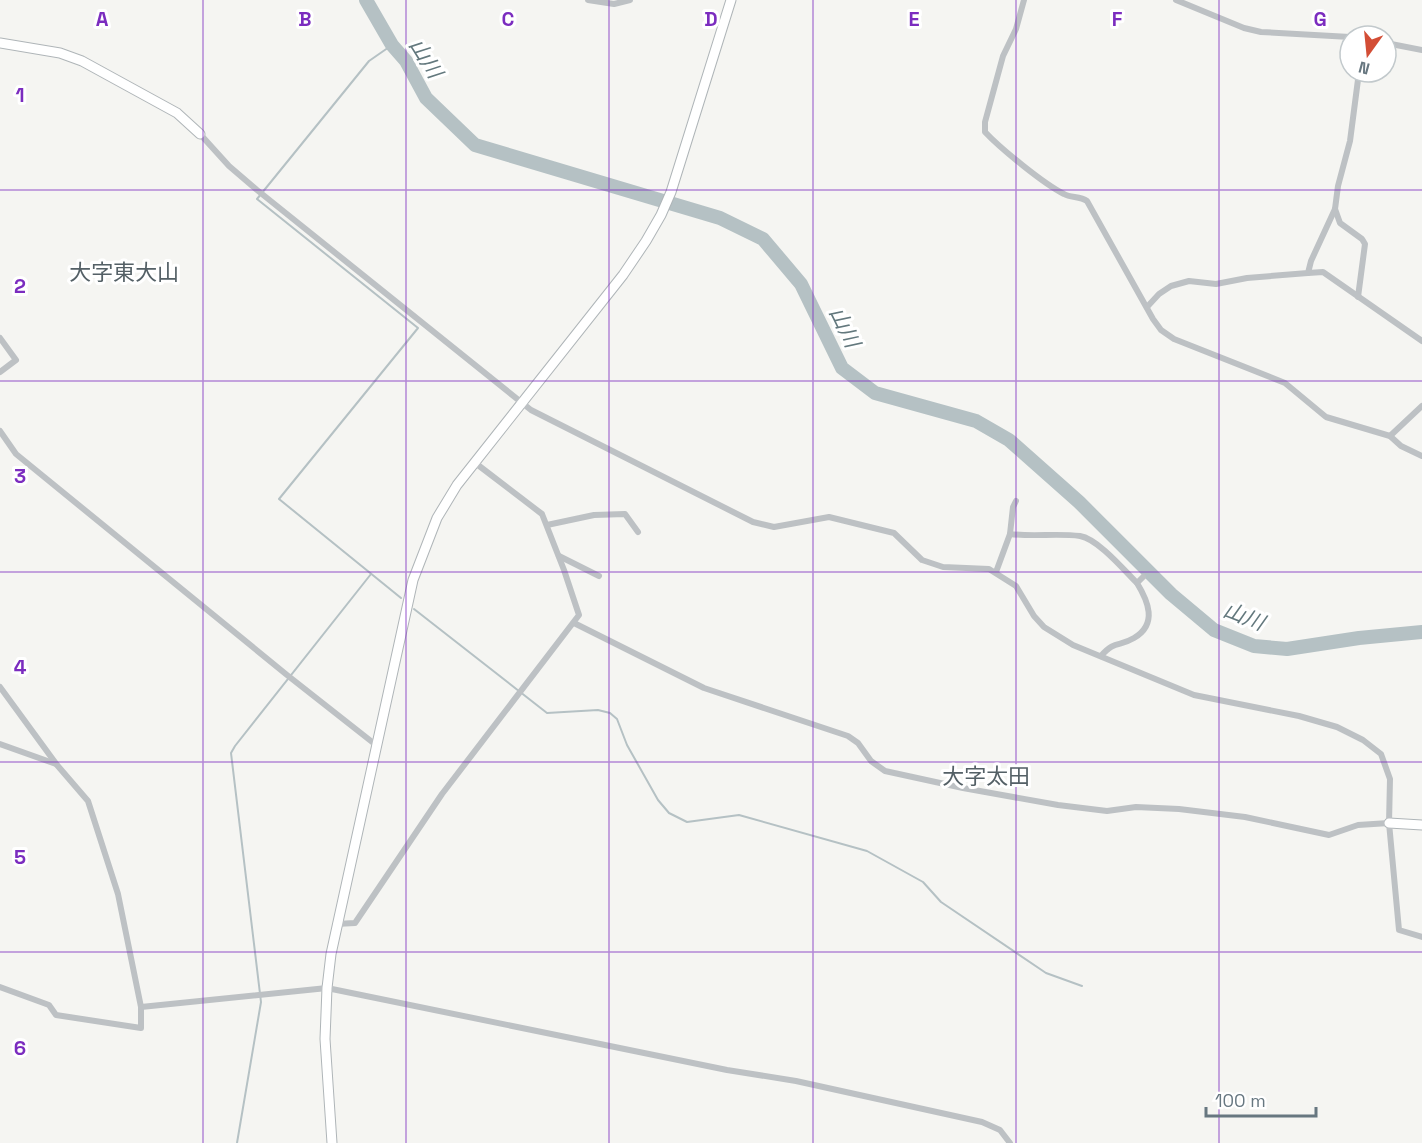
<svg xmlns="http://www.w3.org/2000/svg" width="1422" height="1143" font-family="'Space Grotesk','Noto Sans JP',sans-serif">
	<rect width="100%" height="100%" fill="#f5f5f2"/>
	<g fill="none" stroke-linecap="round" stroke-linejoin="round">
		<!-- stream -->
		<g stroke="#b5c1c4" stroke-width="2">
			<path d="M392 45 369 61 257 199 418 328 279 499 401 598"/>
			<path d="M414 609 547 713 598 710 610 713 617 719 627 745 658 800 669 813 687 822 739 815 867 851 923 882 941 902 1046 973 1082 986"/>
			<path d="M237 1143 261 1002 231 753 235 746 371 574"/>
		</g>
		<!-- river -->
		<path stroke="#b5c1c4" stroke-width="14" d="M366 0 392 45 406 61 426 98 475 145 720 218 763 239 801 284 842 368 875 393 976 421 1009 440 1079 502 1171 594 1214 630 1254 646 1287 649 1359 638 1422 632"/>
		<!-- secondary casing -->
		<g stroke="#afb5b8" stroke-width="11">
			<g id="secondary">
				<path d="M0 43 60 53 82 61 177 113 200 134"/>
				<path d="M1389 823 1422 825"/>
				<path d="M332 1143 325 1039 327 988 331 954 413 580 437 518 457 485 623 275 646 241 661 215 671 192 731 0"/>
			</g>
		</g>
		<!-- street -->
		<g stroke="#bdc1c4" stroke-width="6">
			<path d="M588 0 614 4 630 0"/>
			<path d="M1024 0 1016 29 1003 56 985 122V132C1001 149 1044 184 1064 194 1071 198 1080 196 1087 201L1153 319 1161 330 1174 339 1285 383 1326 417 1390 436 1401 446 1422 456"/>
			<path d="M1176 0 1244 28 1261 32 1350 37"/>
			<path d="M1386 43 1422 50"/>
			<path d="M200 134 229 166 257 190 531 410 753 522 774 527 829 517 894 533 922 560 943 567 989 569 1016 586 1034 616 1044 627 1073 645 1194 695 1299 716 1337 727 1363 740 1381 754 1390 779 1389 823 1399 930 1422 937"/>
			<path d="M1335 209 1340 223 1362 239 1365 244 1358 297"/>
			<path d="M1308 273 1323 272 1422 341"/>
			<path d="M1147 307 1159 294 1171 286 1189 281 1216 284 1247 278 1308 273 1311 261 1335 209 1338 186 1350 141 1359 72"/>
			<path d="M0 338 16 360 0 372"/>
			<path d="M0 431 16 454 287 675 376 745"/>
			<path d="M1390 436 1422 406"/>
			<path d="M547 525 594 515 625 514 638 532"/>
			<path d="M1010 534C1034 537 1057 533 1080 536 1098 539 1124 570 1137 583"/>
			<path d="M559 556 599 576"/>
			<path d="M996 572 1010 534 1013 507 1016 501"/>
			<path d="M574 623 704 688 848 736 858 743 871 761 885 771 963 788 1058 805 1107 811 1136 807 1179 809 1245 817 1329 835 1358 825 1389 823"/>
			<path d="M1101 656C1115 640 1119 647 1134 638 1158 624 1148 601 1137 583L1143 577"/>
			<path d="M0 687 57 765 88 801 118 894 141 1007V1028L56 1015 49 1005 0 987"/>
			<path d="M0 744 56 764"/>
			<path d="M336 924 355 923 442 794 579 615 564 570 542 514 474 462"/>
			<path d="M141 1007 327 988 727 1070 796 1081 982 1122 1000 1130 1010 1143"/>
		</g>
		<!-- secondary -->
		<use href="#secondary" stroke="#fff" stroke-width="9"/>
	</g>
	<!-- grid -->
	<path fill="none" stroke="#7b2cbf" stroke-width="1.5" stroke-opacity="0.55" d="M203 0V1143M406 0V1143M609 0V1143M813 0V1143M1016 0V1143M1219 0V1143M0 190H1422M0 381H1422M0 572H1422M0 762H1422M0 952H1422"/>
	<g text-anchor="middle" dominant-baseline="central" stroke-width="6" stroke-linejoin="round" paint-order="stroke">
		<!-- water labels -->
		<g font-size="21" font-style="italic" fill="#63787d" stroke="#fff">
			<text transform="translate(426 58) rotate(58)">山川</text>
			<text transform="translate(845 327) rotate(64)">山川</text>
			<text transform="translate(1244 616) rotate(21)">山川</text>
		</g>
		<!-- quarter labels -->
		<g font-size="22" fill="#546066" stroke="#fff">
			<text x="124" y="272">大字東大山</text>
			<text x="986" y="776">大字太田</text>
		</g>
	</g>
	<g font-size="20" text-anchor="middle" font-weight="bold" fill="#7b2cbf" stroke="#fff" stroke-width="6" stroke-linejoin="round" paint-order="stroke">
		<text x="102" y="26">A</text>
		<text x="305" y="26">B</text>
		<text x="508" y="26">C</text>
		<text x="711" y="26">D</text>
		<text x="914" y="26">E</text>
		<text x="1117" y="26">F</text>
		<text x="1320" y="26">G</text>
		<text x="20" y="102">1</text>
		<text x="20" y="293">2</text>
		<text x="20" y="483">3</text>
		<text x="20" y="674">4</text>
		<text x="20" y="864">5</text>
		<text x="20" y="1055">6</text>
	</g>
	<!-- north arrow -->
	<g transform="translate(1368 54) rotate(195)"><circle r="28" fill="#ffffff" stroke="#c2c9cc" stroke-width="1.5"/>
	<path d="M0-4.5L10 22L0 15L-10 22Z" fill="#d34d35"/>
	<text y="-9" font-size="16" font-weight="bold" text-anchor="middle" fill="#677780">N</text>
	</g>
	<!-- scale -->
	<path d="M1206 1107v9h110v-9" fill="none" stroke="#677780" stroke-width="3"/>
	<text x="1215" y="1107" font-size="18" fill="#677780" stroke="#ffffff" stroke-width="4.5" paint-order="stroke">100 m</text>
</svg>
